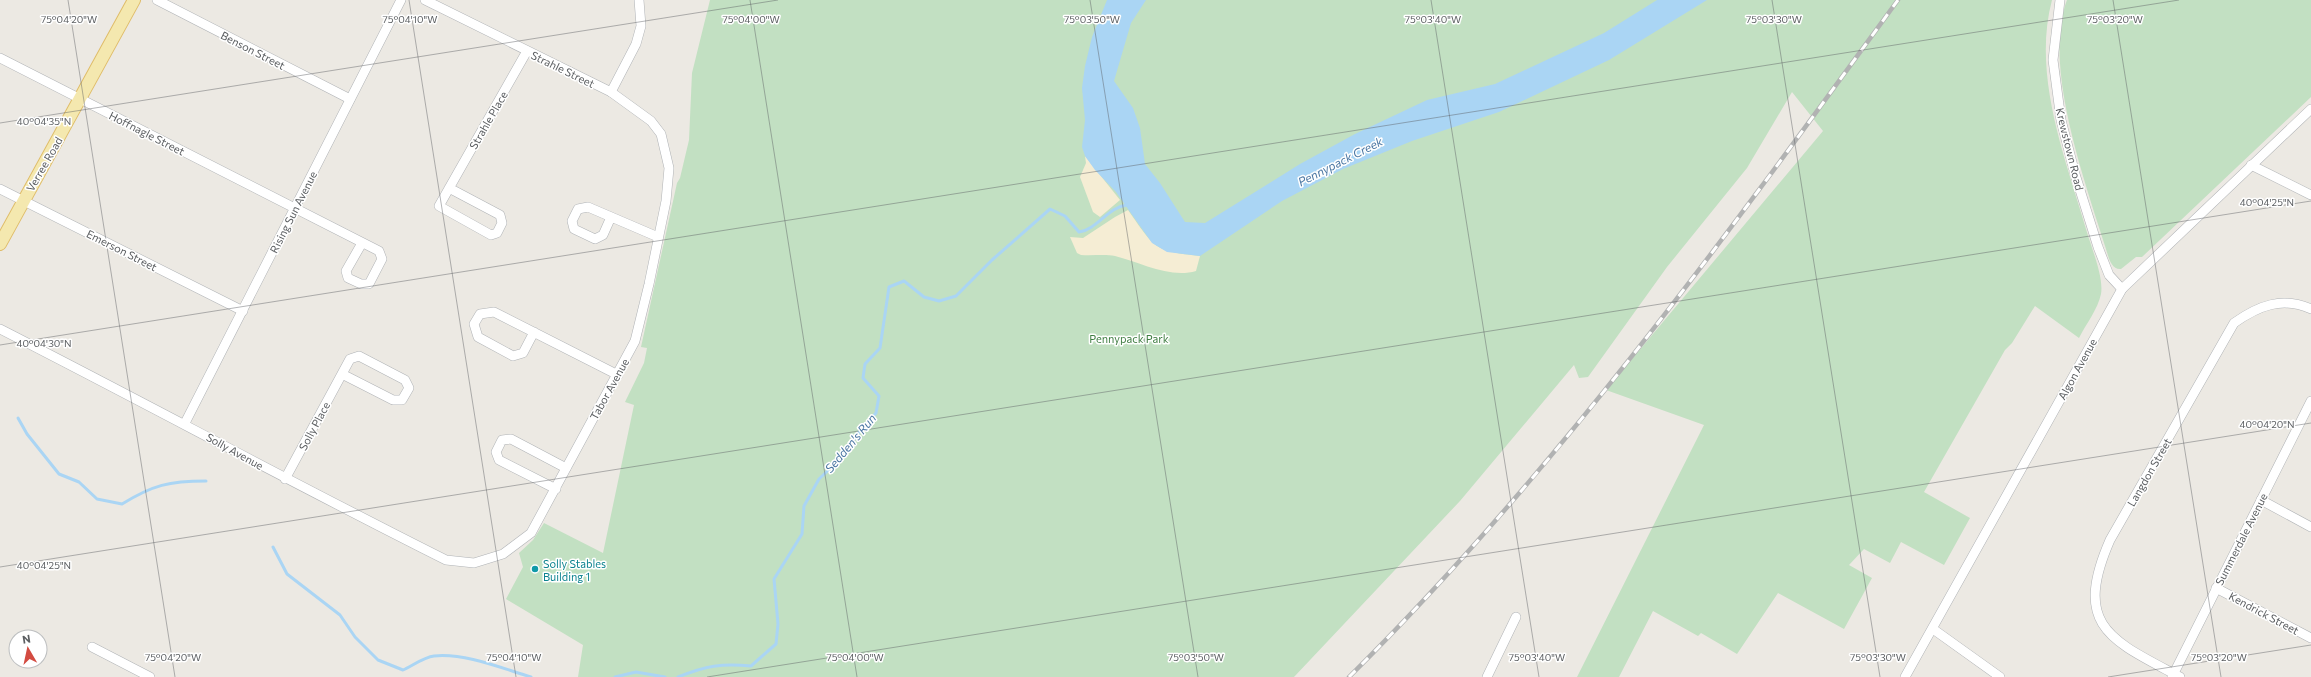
<svg xmlns="http://www.w3.org/2000/svg" width="2311" height="677" font-family="Commissioner,sans-serif">
	<rect width="100%" height="100%" fill="#ece9e3"/>
	<!-- green -->
	<g fill="#c2e0c2">
		<path d="M710 0H2052C2032 75 2065 157 2086 229 2091 247 2104 277 2101 294 2098 309 2086 324 2079 338L2035 306 2012 343 2005 350 1924 492 1970 518 1944 565 1901 542 1890 563 1864 549 1849 565 1872 578 1844 629 1778 593 1737 654 1701 633 1698 636 1653 611 1619 677H1577L1704 425 1606 390 1823 131 1792 92 1747 168 1667 267 1588 377 1579 378 1574 365 1460 501 1294 677H578L583 645 506 599 523 567 519 553 533 540 544 523 603 553 634 405 625 402 644 363 647 348 641 347 677 183 680 178 689 140 692 73Z"/>
		<path d="M2067 0H2311V97L2142 257H2136L2121 269C2110 270 2108 254 2105 246 2085 182 2042 64 2067 0Z"/>
	</g>
	<!-- sand -->
	<g fill="#f5edd4">
		<path d="M1085 156 1120 200 1100 217 1093 212 1080 177 1086 163Z"/>
		<path d="M1128 210C1155 248 1153 251 1200 256L1196 271C1170 279 1140 262 1115 256 1105 254 1092 256 1081 255L1077 253 1070 237 1083 238 1115 217Z"/>
	</g>
	<!-- water -->
	<path fill="#aad5f4" d="M1107 0H1146L1131 23 1114 81 1133 108 1140 128 1145 164 1160 183 1185 222 1205 223 1300 164 1355 134 1427 100 1495 84 1604 33 1657 0H1707L1609 60 1499 112 1412 141 1343 169 1282 201 1200 256 1167 252 1152 243 1116 192 1095 170 1085 156 1082 147 1085 120 1082 88 1085 66 1092 37Z"/>
	<g fill="none" stroke-linecap="round" stroke-linejoin="round">
		<!-- stream -->
		<g stroke="#aad5f4" stroke-width="3">
			<path d="M18 418 27 434 59 474 79 482 97 499 122 504C153 485 169 481 206 481"/>
			<path d="M273 547 287 574 340 615 355 637 378 660 403 670C412 666 424 657 434 656 466 653 501 668 531 677"/>
			<path d="M615 677 636 672 665 677"/>
			<path d="M678 677C706 666 721 663 751 666L776 644 778 624 774 579 802 534 804 506 819 479 838 461 859 432 876 413 879 396 863 378 865 364 880 348 889 287 904 281 924 297 939 301 956 296 992 260 1050 209 1065 216 1079 232C1098 229 1108 207 1127 205"/>
		</g>
		<!-- minor casing -->
		<g stroke="#b0b3b6" stroke-width="10">
			<g id="minor">
				<path d="M157 0 350 99"/>
				<path d="M2060 0 2053 60 2061 120 2075 174 2098 247 2109 275 2122 289"/>
				<path d="M0 58 379 251 382 259 369 284H361L348 278 346 271 362 243"/>
				<path d="M611 92 636 44 641 26 639 0"/>
				<path d="M2251 165 2311 195"/>
				<path d="M449 188 500 215 502 223 497 233 491 235 439 206 527 51"/>
				<path d="M0 189 243 311"/>
				<path d="M611 217 603 235 595 239 574 229 572 221 578 209 588 207 658 237"/>
				<path d="M0 329C149 405 296 485 446 560L474 563 503 554 531 533 635 341 649 284 666 201 669 168 661 134 651 121 611 92 425 0"/>
				<path d="M534 332 523 353 513 356 478 337 474 324 480 314 494 312 618 375"/>
				<path d="M185 423 401 0"/>
				<path d="M285 479 350 359 359 356 405 380 409 388 402 400H393L342 374"/>
				<path d="M556 489 499 460 496 452 502 440 511 439 566 468"/>
				<path d="M2261 500 2311 527"/>
				<path d="M2216 588 2311 638"/>
				<path d="M1933 629 2000 677"/>
				<path d="M92 647 150 677"/>
				<path d="M1487 677 1516 617"/>
				<path d="M1905 677 2122 289 2311 109"/>
				<path d="M2172 677 2311 401"/>
				<path d="M2180 677C2111 640 2072 627 2110 540L2234 323C2258 306 2282 296 2311 309"/>
			</g>
		</g>
		<!-- major casing -->
		<g stroke="#dfbc68" stroke-width="14">
			<path id="major" d="M0 244 134 0"/>
		</g>
		<!-- minor -->
		<use href="#minor" stroke="#fff" stroke-width="9"/>
		<!-- major -->
		<use href="#major" stroke="#f4e8af" stroke-width="12"/>
		<!-- rail casing -->
		<g stroke="#b1b2b2" stroke-width="4.5">
			<path id="rail" d="M1349 677C1556 472 1727 235 1898 0"/>
		</g>
		<!-- rail -->
		<use href="#rail" stroke="#fff" stroke-width="3" stroke-dasharray="9" stroke-linecap="butt"/>
	</g>
	<!-- ticks -->
	<path fill="none" stroke="#5b5e61" stroke-width="1" stroke-opacity="0.45" d="M68 0 175 677M409 0 516 677M750 0 857 677M1090 0 1198 677M1431 0 1539 677M1772 0 1880 677M2113 0 2221 677M0 123 778 0M0 345 2179 0M0 567 2311 201M707 677 2311 423M2108 677 2311 645"/>
	<!-- markers -->
	<circle fill="#0f9aa8" stroke="#fff" stroke-width="1.5" cx="535" cy="569" r="4"/>
	<g text-anchor="middle" dominant-baseline="central" stroke-width="3" stroke-linejoin="round" paint-order="stroke">
		<!-- street labels -->
		<g font-size="11" fill="#5b5e61" stroke="#fff">
			<text transform="translate(253 50) rotate(27)">Benson Street</text>
			<text transform="translate(563 69) rotate(26)">Strahle Street</text>
			<text transform="translate(488 120) rotate(-60)">Strahle Place</text>
			<text transform="translate(147 133) rotate(27)">Hoffnagle Street</text>
			<text transform="translate(2070 149) rotate(76)">Krewstown Road</text>
			<text transform="translate(44 164) rotate(-60)">Verree Road</text>
			<text transform="translate(293 212) rotate(-63)">Rising Sun Avenue</text>
			<text transform="translate(122 250) rotate(27)">Emerson Street</text>
			<text transform="translate(2077 369) rotate(-61)">Algon Avenue</text>
			<text transform="translate(609 389) rotate(-61)">Tabor Avenue</text>
			<text transform="translate(314 426) rotate(-62)">Solly Place</text>
			<text transform="translate(235 451) rotate(29)">Solly Avenue</text>
			<text transform="translate(2149 472) rotate(-60)">Langdon Street</text>
			<text transform="translate(2241 539) rotate(-63)">Summerdale Avenue</text>
			<text transform="translate(2264 613) rotate(28)">Kendrick Street</text>
		</g>
		<!-- park labels -->
		<g font-size="11" fill="#3e7d41" stroke="#fff">
			<text x="1129" y="338">Pennypack Park</text>
		</g>
		<!-- culture labels -->
		<g font-size="11" fill="#0d838f" stroke="#fff" text-anchor="start">
			<text x="543" y="563">Solly Stables<tspan x="543" dy="13">Building 1</tspan></text>
		</g>
		<!-- water labels -->
		<g font-size="12" font-style="italic" fill="#4b77a3" stroke="#fff">
			<text transform="translate(1340 161) rotate(-27)">Pennypack Creek</text>
			<text transform="translate(850 443) rotate(-50)">Sedden's Run</text>
		</g>
	</g>
	<g font-size="10" text-anchor="middle" fill="#5b5e61" stroke="#fff" stroke-width="3" stroke-linejoin="round" paint-order="stroke">
		<text x="69" y="23">75°04'20"W</text>
		<text x="410" y="23">75°04'10"W</text>
		<text x="751" y="23">75°04'00"W</text>
		<text x="1092" y="23">75°03'50"W</text>
		<text x="1433" y="23">75°03'40"W</text>
		<text x="1774" y="23">75°03'30"W</text>
		<text x="2115" y="23">75°03'20"W</text>
		<text x="44" y="125">40°04'35"N</text>
		<text x="2267" y="206">40°04'25"N</text>
		<text x="44" y="347">40°04'30"N</text>
		<text x="2267" y="428">40°04'20"N</text>
		<text x="44" y="569">40°04'25"N</text>
		<text x="173" y="661">75°04'20"W</text>
		<text x="514" y="661">75°04'10"W</text>
		<text x="855" y="661">75°04'00"W</text>
		<text x="1196" y="661">75°03'50"W</text>
		<text x="1537" y="661">75°03'40"W</text>
		<text x="1878" y="661">75°03'30"W</text>
		<text x="2219" y="661">75°03'20"W</text>
	</g>
	<!-- north arrow -->
	<g transform="translate(28 649) rotate(351)"><circle r="19" fill="#ffffff" stroke="#bdbfc0"/>
	<path d="M0-3L7 15L0 10L-7 15Z" fill="#d34b41"/>
	<text y="-6" font-size="11" font-weight="bold" text-anchor="middle" fill="#5b5e61">N</text>
	</g>
</svg>
